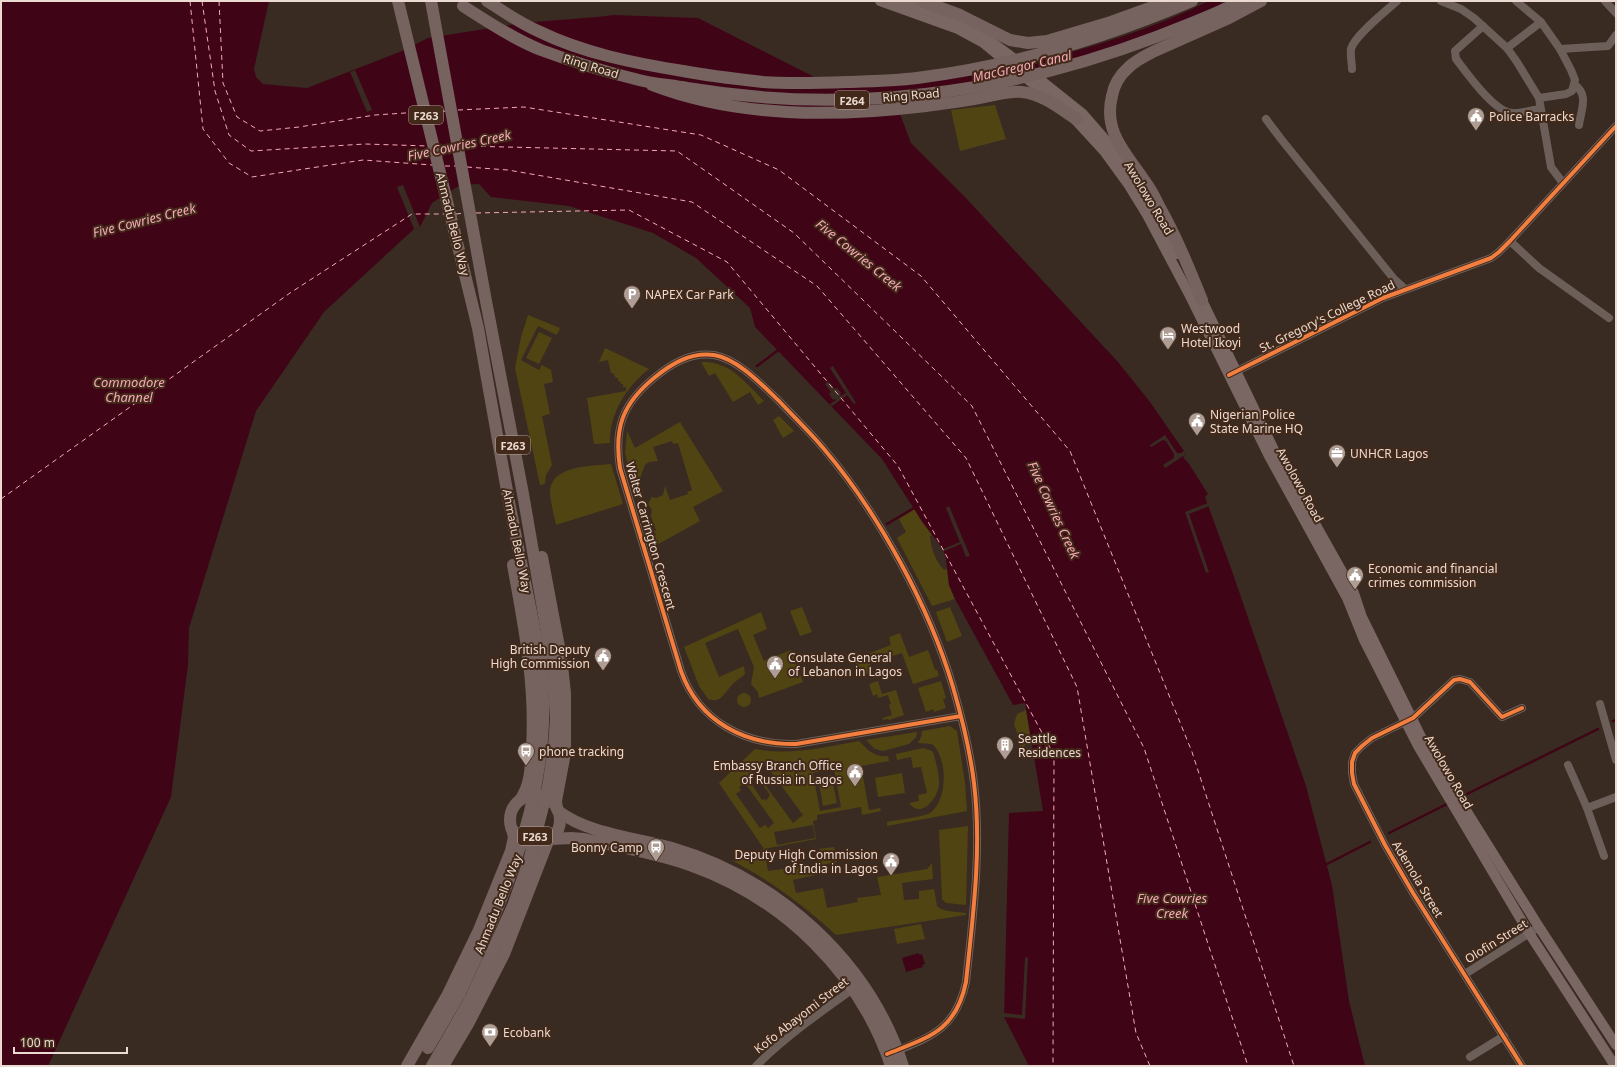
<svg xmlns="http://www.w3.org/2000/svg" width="1617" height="1067" font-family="'Noto Sans',sans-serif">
	<rect width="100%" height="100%" fill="#392b22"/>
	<!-- green -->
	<g fill="#504412" fill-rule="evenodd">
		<path d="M995 105 1006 139 960 151 951 110Z"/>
		<path d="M528 315 560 328 557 335 538 326 521 360 539 370 542 365 551 370 553 382 544 384 550 414 542 416 552 465 546 475 545 484 540 485 515 368 521 337Z"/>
		<path d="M539 332 552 338 539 364 526 358Z"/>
		<path d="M605 348 649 369C627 386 609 414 610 443L594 444 587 398 626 391V387H623V384H621L620 381H618V378H616L613 373H611L608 360 599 362Z"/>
		<path d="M701 362C729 360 746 383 764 401L758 405 750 392 733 402 715 373 709 376Z"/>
		<path d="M779 416 794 431 783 438 773 420Z"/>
		<path d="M680 422 723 491 693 507 700 521 653 547 649 537 656 535 654 531 656 530 651 516 652 510 648 504 652 497 656 498 663 495 665 486 670 500 688 494 687 492 692 490 678 443 673 444 672 441 653 447 658 461 649 462 645 465 637 486 634 487 625 453 627 431 635 448Z"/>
		<path d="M611 464 623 504 556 525C554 515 551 504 550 494 549 465 591 466 611 464Z"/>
		<path d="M915 509 919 517 932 535 930 536C931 549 935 560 944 570L947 569 949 585 955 599 932 606 897 538 906 532 899 519Z"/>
		<path d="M802 607 812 632 800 636 790 611Z"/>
		<path d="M950 607 962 636 947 642 936 612Z"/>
		<path d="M761 612 767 629 753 635 764 661 791 650 803 682 759 698 758 692 751 684 754 667 738 629 705 643 719 677 744 666 745 674C741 678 736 680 732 685 725 692 721 704 708 699L699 686 684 647Z"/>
		<path d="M900 633 909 657 928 650 935 670H937L939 676 913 684 902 653 873 662 870 653 891 645 889 637Z"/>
		<path d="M867 654 873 672 860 676 854 658Z"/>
		<path d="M878 681 882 694 896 690 904 715 889 720 888 719 883 720V718L892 715 889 705 891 704 888 695 878 698 877 694 873 696 869 684Z"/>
		<path d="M941 681 946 698 943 699 946 708 934 712 933 709 926 712 918 688Z"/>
		<circle cx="744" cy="700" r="7"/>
		<path d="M1026 710 1031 740 1024 746 1023 754 1022 755 1020 742 1014 724 1017 714Z"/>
		<path d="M950 726 957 731 965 783 967 811 887 826V822C897 820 922 817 930 813 948 800 948 758 932 744L918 743 921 737 922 731Z"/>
		<path d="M917 732 916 737 909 744 883 751 875 749 866 740Z"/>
		<path d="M859 741C868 750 875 758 888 756L889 761 861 766 869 810 880 808 881 811 862 815 861 807 817 815V820L813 821 816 839 764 849 768 871 818 864 820 874 793 880 796 893 823 888 827 908 858 902 857 898 881 895 877 877 927 869 932 863 933 879 902 883 904 900 919 899V891L934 889 937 906 941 909 948 911 966 913V915L836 935C804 906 771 881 733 861L764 849 719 783 755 749C790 756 825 747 859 741ZM763 761 803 815 793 823 753 768ZM834 769 841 807 820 811 813 773ZM756 775 770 795 766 801 765 799 762 800 749 780ZM745 783 774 823 768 828 765 825 760 828 736 794 741 790 739 787ZM813 825 815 838 777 845 774 832Z"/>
		<path d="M923 748 932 751 934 754C936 764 940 776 939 786 936 800 921 819 909 803L919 801 918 795 927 793 921 767 913 768 911 757 897 760 896 754Z"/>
		<path d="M902 773 905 793 878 797 875 778Z"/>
		<path d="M831 775 837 803 823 806 818 777Z"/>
		<path d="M968 826 966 905 946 903 942 899 939 830Z"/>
		<path d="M834 847 837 862 821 865 819 849Z"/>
		<path d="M921 924 925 939 897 944 894 929Z"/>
	</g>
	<!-- water -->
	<g fill="#400417">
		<path d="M1 1H269L254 69 256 77 263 84 307 88 402 51 428 38 522 23 597 17 614 15 698 18 842 91 891 113 900 114 911 143 965 197 1118 362 1150 402 1184 451 1186 454 1183 457 1189 464 1208 494 1205 497 1232 571 1306 786 1332 885 1349 1001 1365 1066H1027L1028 1064 1004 1017 1009 813 1043 811 1025 703 1013 705 955 599 949 585 946 559 943 549 923 523 882 459 755 327 750 308 696 258 653 233 569 206 491 197 479 184 460 185 432 203 420 227 414 229 324 312 256 411 189 628 188 665 171 797 48 1066H1Z"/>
		<path d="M919 953V955L922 954 925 964 922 965 923 967 906 972 902 958Z"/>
	</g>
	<!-- pier -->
	<g fill="#392b22">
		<path d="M355 70 372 110 367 112 350 72Z"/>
		<path d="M403 185 420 227 414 229 397 187Z"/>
		<path d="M833 366 856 403 854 404 847 395 832 406 830 404 836 400 835 399 833 400 829 394 831 392 825 384 828 381 835 389 837 388 841 393 840 394 841 396 846 393 830 368Z"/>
		<path d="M1165 435 1177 453H1181L1184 451 1186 454 1165 468 1163 465 1174 458V454L1166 441 1163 440 1151 447 1150 445Z"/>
		<path d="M1208 503 1209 506 1189 514 1209 572 1206 573 1185 512Z"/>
		<path d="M949 506 970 556 966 557 961 544 944 551 943 549 960 542 946 508Z"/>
		<path d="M1028 957 1025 1019 1004 1017V1013L1022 1015 1025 958Z"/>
	</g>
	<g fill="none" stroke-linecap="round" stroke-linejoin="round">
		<!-- stream -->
		<g stroke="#400417" stroke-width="2.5">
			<path d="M757 366 777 351"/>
			<path d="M887 524 914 508"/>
			<path d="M1613 721 1616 720"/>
			<path d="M1467 794 1598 729"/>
			<path d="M1389 833 1447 804"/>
			<path d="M1327 864 1370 842"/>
		</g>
		<!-- canal -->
		<path stroke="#400417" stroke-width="8" d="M842 91C875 89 908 89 939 84 961 81 983 76 1005 72 1078 57 1151 35 1218 1"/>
		<!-- ferry -->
		<g stroke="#f7a9b7" stroke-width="1" stroke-dasharray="5 4" stroke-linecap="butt">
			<path d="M190 1 203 129 229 163 252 177 363 160 432 165"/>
			<path d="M202 1 215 91 229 135 251 151 365 144 428 146"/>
			<path d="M219 1 223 83 237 117 260 131 299 127 375 115 420 112"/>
			<path d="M458 110 524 107 701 135 779 170 921 276 1070 451 1192 752 1294 1066"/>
			<path d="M432 112 446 111"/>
			<path d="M439 146H452"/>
			<path d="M463 146 677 151 794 233 972 406 1144 748 1248 1066"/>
			<path d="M445 166H456"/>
			<path d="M467 167 508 170 692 202 817 286 966 458 1077 687 1136 1033 1150 1066"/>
			<path d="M476 213 629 210 727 262 898 466 1054 755 1053 1066"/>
			<path d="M456 214 465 213"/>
			<path d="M1 499 290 293 412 214H445"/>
		</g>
		<!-- minor -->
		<g stroke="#6c5e59" stroke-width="8">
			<path d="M1441 1 1461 9 1474 18 1507 48 1517 62 1539 98 1551 167 1563 183"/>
			<path d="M1516 1 1541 22 1560 49 1571 70 1575 80 1572 91 1566 94 1539 98"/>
			<path d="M1605 1 1616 13"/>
			<path d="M1483 26 1455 51 1456 59C1467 73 1494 112 1512 113 1520 114 1531 110 1540 109"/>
			<path d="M1507 48 1541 22"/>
			<path d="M1560 49 1608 46 1616 35"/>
			<path d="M1352 69C1352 63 1350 55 1351 49 1354 36 1386 11 1397 1"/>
			<path d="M1575 85C1589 95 1581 110 1579 125"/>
			<path d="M1266 119 1281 139 1394 279 1405 289"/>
			<path d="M1510 241 1539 268 1609 318"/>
			<path d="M1231 374 1383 298 1491 258 1499 252 1510 241 1616 126"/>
			<path d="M1600 704 1616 760"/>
			<path d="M1522 708 1502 717 1470 682 1460 679 1454 680 1413 718 1372 738 1362 746 1355 753 1352 762V773L1354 784 1385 845 1413 893 1522 1066"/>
			<path d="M1568 765 1587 808 1604 856"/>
			<path d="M1587 808 1616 797"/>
			<path d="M1465 974 1539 927"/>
			<path d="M894 1052C933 1036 956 1028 966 982 973 916 982 849 974 783 970 750 962 718 953 687 929 606 879 514 824 449 810 432 794 417 779 401 762 385 738 359 714 355 690 352 671 364 654 378 622 404 614 429 620 468L681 671C699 722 745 745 796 744L961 716"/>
			<path d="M1470 1057 1504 1036"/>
			<path d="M756 1066C786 1036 822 1011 856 987"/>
		</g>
		<!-- major -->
		<g stroke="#7a6662" stroke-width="10">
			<path d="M880 1 958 29 982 42 1053 100"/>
			<path d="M902 1 939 14 975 30 1008 54 1083 114 1110 145 1142 189 1177 254"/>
			<path d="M1070 114 1104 151 1128 184 1147 215 1190 296 1269 456 1347 598 1364 640 1418 746 1529 933 1615 1066"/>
			<path d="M1199 294 1275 452 1354 593 1362 617 1424 743 1539 927 1616 1045"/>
		</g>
		<!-- highway -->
		<g stroke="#76625e" stroke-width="12">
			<path d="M398 1 478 328 509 502 540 657"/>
			<path d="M431 1 486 301 523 494 552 661"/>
			<path d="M922 1 960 15 1010 40 1028 43 1047 41 1111 22 1169 1"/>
			<path d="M652 85C738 118 835 117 926 106 947 103 968 101 989 96 1000 94 1010 91 1022 92 1042 94 1059 108 1076 119"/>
			<path d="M1202 300C1189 268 1176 236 1159 206 1155 197 1150 188 1144 180 1126 153 1103 132 1112 96 1114 85 1120 75 1128 68 1136 60 1147 55 1157 50L1229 18 1261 1"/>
			<path d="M542 557 561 657 565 693V753L556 801 557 809"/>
			<path d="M513 565C524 625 536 685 532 747 531 765 531 785 520 800"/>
			<circle cx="535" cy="820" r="25"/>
			<path d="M558 811C588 834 636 838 672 848 778 879 869 961 903 1066"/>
			<path d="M551 839 571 838 584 839C619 847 656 853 690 865 783 898 860 972 891 1066"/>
			<path d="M428 1048 459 995"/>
			<path d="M407 1066 447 996 479 930 511 851 514 837 512 829"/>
			<path d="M432 1066 470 1000"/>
			<path d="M443 1066 468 1024 504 954 548 841"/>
		</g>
		<!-- highway-bridge -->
		<g stroke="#76625e" stroke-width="12">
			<path d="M487 1C504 12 520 23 538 31 583 53 633 63 683 71 709 76 736 79 763 82 791 84 819 83 847 82 873 81 899 81 924 77 1016 65 1107 37 1192 1"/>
			<path d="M463 6C488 22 514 39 541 50 573 62 606 72 639 80 655 84 671 85 687 88 848 115 1003 95 1156 37 1185 26 1214 15 1242 1"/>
			<path d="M459 995C499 909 539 821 543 724 544 701 542 679 540 657"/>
			<path d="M470 1000 513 906 529 861 548 787 554 748 556 718 552 661"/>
		</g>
		<!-- cycleway casing -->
		<g stroke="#422919" stroke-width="6">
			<g id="cycleway">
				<path d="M1229 375 1383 298 1491 258 1499 252 1510 241 1616 126"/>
				<path d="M1522 708 1502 717 1470 682 1460 679 1454 680 1413 718 1372 738 1362 746 1355 753 1352 762V773L1354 784 1385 845 1413 893 1522 1066"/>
				<path d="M887 1054C929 1037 956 1031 966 982 973 916 982 849 974 783 970 750 962 718 953 687 929 606 879 514 824 449 810 432 794 417 779 401 762 385 738 359 714 355 690 352 671 364 654 378 622 404 614 429 620 468L681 671C699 722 745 745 796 744L961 716"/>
			</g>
		</g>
		<!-- cycleway -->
		<use href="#cycleway" stroke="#f27e40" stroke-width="4"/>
	</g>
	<!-- icons -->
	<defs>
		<g id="civic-pin" transform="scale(0.9)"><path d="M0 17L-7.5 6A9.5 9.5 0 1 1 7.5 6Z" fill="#ad9d94" stroke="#422919"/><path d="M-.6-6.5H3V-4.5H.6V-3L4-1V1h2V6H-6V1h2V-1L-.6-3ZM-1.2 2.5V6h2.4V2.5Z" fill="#fff"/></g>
		<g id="parking-pin" transform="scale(0.9)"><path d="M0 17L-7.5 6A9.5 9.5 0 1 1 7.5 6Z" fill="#ad9d94" stroke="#422919"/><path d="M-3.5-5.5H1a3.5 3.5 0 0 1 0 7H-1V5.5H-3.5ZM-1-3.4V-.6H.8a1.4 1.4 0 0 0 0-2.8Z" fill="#fff"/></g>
		<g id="hotel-pin" transform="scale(0.9)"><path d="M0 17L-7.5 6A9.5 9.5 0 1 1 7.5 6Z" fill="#ad9d94" stroke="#422919"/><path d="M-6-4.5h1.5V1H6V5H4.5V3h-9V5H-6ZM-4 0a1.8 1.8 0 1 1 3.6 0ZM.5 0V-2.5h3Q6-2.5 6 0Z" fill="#fff"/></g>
		<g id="office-pin" transform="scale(0.9)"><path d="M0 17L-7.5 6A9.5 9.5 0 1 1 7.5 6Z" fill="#ad9d94" stroke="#422919"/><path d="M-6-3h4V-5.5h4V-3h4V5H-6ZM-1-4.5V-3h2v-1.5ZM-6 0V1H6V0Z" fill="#fff"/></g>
		<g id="building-pin" transform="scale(0.9)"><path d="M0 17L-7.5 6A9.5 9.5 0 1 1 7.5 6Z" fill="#ad9d94" stroke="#422919"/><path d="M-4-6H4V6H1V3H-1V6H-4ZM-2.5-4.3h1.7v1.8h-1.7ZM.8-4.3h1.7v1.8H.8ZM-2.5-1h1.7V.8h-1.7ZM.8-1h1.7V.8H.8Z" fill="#fff"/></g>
		<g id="bus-pin" transform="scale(0.9)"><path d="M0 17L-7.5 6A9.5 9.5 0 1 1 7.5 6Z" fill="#ad9d94" stroke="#422919"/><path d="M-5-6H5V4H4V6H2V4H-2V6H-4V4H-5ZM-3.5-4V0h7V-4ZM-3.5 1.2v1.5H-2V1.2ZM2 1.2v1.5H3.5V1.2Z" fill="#fff"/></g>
		<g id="bank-pin" transform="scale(0.9)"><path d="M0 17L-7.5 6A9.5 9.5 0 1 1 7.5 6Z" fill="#ad9d94" stroke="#422919"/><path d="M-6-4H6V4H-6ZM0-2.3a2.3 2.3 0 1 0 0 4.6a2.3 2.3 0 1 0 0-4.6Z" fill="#fff"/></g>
	</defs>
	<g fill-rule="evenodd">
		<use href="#civic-pin" x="1476" y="116"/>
		<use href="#parking-pin" x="632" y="294"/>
		<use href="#hotel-pin" x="1168" y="335"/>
		<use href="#civic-pin" x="1197" y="421"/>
		<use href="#office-pin" x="1337" y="453"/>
		<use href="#civic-pin" x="1355" y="575"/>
		<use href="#civic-pin" x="603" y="656"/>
		<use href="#civic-pin" x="775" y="664"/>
		<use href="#building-pin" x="1005" y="745"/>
		<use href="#bus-pin" x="526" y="751"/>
		<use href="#civic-pin" x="855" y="772"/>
		<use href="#bus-pin" x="656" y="847"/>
		<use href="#civic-pin" x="891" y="861"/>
		<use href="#bank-pin" x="490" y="1032"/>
	</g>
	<g text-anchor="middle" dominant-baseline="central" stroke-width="4" stroke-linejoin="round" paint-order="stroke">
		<!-- shield labels -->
		<g fill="#422919" stroke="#b8a59a" stroke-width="1">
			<rect x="835" y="91" width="34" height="18" rx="3"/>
			<rect x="409" y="106" width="34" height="18" rx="3"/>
			<rect x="496" y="436" width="34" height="18" rx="3"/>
			<rect x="518" y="827" width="34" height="18" rx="3"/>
		</g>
		<g font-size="11" font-weight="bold" fill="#ebdad1">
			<text x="852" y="100">F264</text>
			<text x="426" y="115">F263</text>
			<text x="513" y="445">F263</text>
			<text x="535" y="836">F263</text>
		</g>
		<!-- street labels -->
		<g font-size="12" fill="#ebdad1" stroke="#422919">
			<text transform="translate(591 66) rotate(17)">Ring Road</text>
			<text transform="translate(911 95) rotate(-5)">Ring Road</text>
			<text transform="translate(1149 198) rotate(59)">Awolowo Road</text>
			<text transform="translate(453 224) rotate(76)">Ahmadu Bello Way</text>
			<text transform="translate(1327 316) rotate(-26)">St. Gregory's College Road</text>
			<text transform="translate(1300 485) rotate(61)">Awolowo Road</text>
			<text transform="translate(651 536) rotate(74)">Walter Carrington Crescent</text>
			<text transform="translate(517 541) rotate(79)">Ahmadu Bello Way</text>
			<text transform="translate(1449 772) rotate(60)">Awolowo Road</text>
			<text transform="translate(1418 879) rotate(59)">Ademola Street</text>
			<text transform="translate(498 904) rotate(-68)">Ahmadu Bello Way</text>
			<text transform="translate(1496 941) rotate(-32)">Olofin Street</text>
			<text transform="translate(801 1015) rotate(-38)">Kofo Abayomi Street</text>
		</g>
		<!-- poi labels -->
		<g font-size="12" fill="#ebdad1" stroke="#422919" text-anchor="start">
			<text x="1489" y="116">Police Barracks</text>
			<text x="645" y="294">NAPEX Car Park</text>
			<text x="1181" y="328">Westwood<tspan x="1181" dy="14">Hotel Ikoyi</tspan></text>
			<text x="1210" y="414">Nigerian Police<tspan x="1210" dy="14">State Marine HQ</tspan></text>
			<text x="1350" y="453">UNHCR Lagos</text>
			<text x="1368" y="568">Economic and financial<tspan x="1368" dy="14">crimes commission</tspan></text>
			<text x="590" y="649" text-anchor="end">British Deputy<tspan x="590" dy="14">High Commission</tspan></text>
			<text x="788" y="657">Consulate General<tspan x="788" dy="14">of Lebanon in Lagos</tspan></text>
			<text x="1018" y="738">Seattle<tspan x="1018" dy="14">Residences</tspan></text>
			<text x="539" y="751">phone tracking</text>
			<text x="842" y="765" text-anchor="end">Embassy Branch Office<tspan x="842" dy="14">of Russia in Lagos</tspan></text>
			<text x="643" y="847" text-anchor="end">Bonny Camp</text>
			<text x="878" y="854" text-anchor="end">Deputy High Commission<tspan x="878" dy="14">of India in Lagos</tspan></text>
			<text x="503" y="1032">Ecobank</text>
		</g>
		<!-- water labels -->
		<g font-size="13" font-style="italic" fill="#f7a9b7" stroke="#422919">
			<text transform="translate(1022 66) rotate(-13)">MacGregor Canal</text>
			<text transform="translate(459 145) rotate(-12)">Five Cowries Creek</text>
			<text transform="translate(144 220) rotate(-14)">Five Cowries Creek</text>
			<text transform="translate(859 255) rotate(39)">Five Cowries Creek</text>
			<text x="129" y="382">Commodore<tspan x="129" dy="15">Channel</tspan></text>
			<text transform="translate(1054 510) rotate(65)">Five Cowries Creek</text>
			<text x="1172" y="898">Five Cowries<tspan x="1172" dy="15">Creek</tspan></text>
		</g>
	</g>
	<!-- border -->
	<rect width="1617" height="1067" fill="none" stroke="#ebdad1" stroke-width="4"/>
	<!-- scale -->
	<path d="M14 1047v6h113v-6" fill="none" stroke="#ebdad1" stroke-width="2"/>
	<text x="20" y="1047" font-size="12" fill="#ebdad1" stroke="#422919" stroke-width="3" paint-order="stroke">100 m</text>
</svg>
